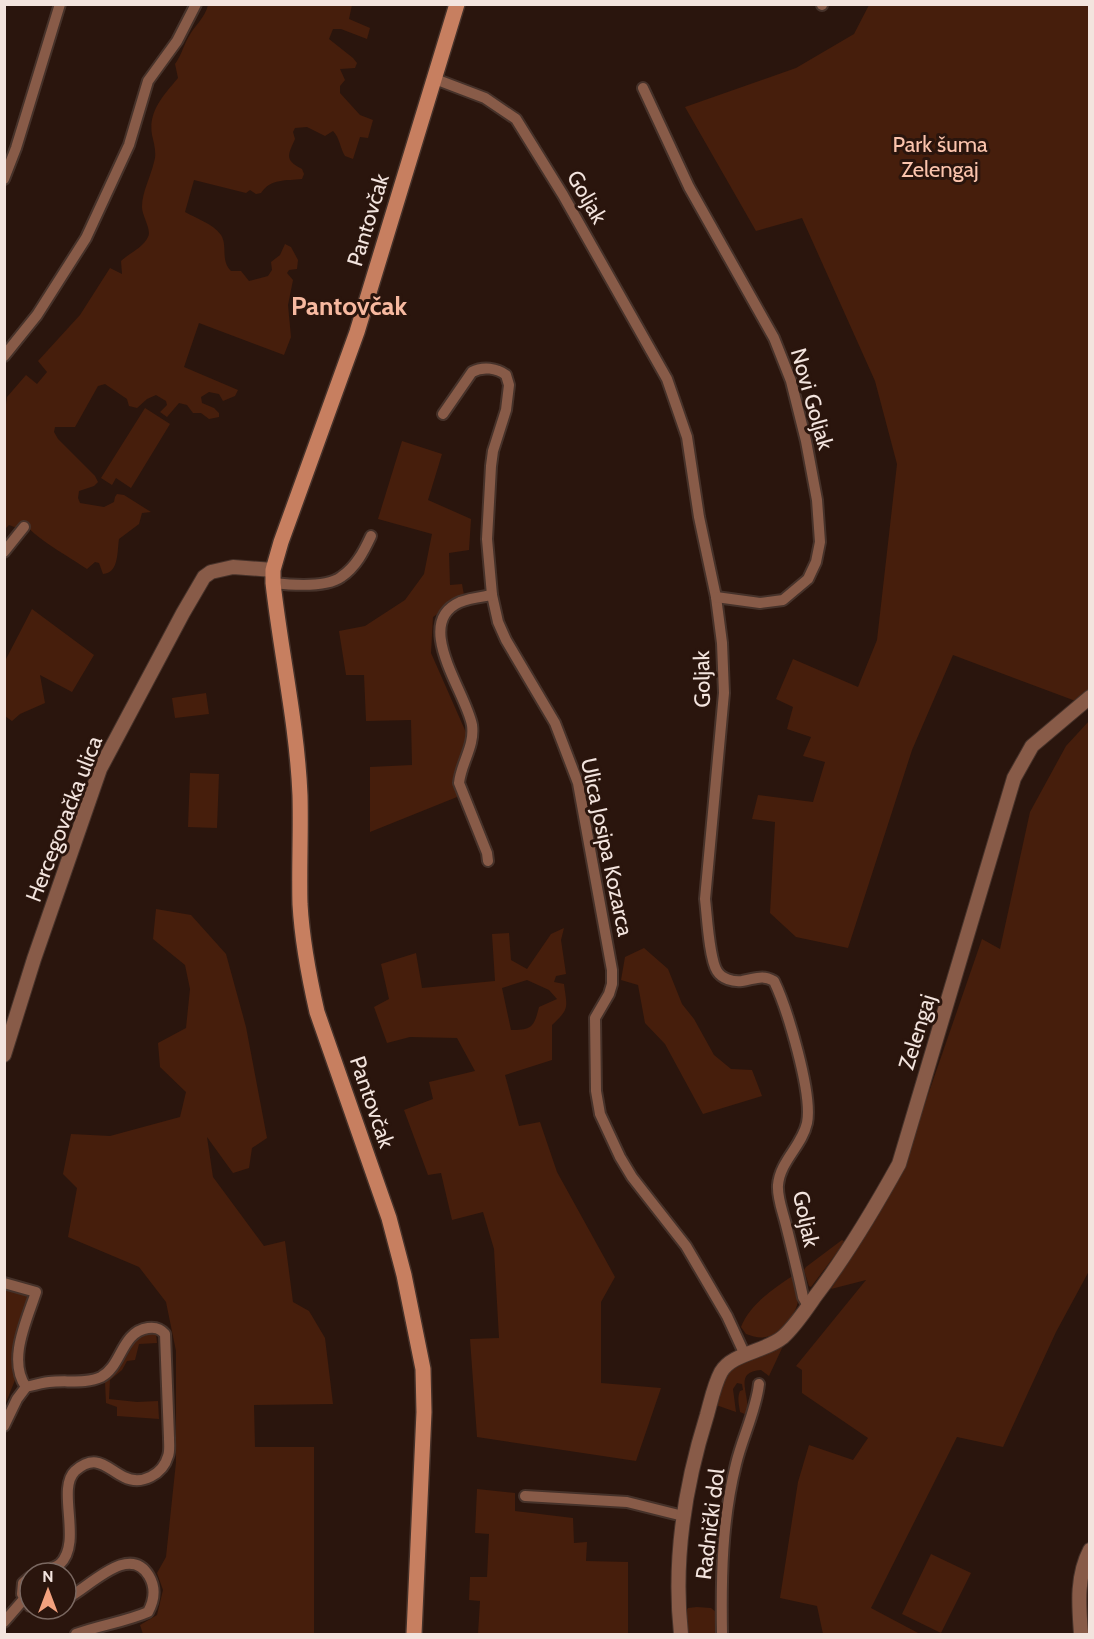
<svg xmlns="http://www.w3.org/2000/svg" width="1094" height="1639" font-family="Cabin,sans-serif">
	<rect width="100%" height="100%" fill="#2a150d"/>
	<!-- green -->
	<g fill="#461e0c" fill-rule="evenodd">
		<path d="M208 5H352L349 19 370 28 367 39 341 29H333L329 39 353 58 357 63 355 68 340 69 345 80 340 86V93L360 115 373 120 368 138 360 137 353 159 345 156C340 148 340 138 333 131L325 136 307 127 295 128 293 132 295 139C288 155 284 160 302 169L304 174 302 179C286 181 271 178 261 193L256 194 250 190 246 193 194 180 185 212C197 219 212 223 221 235 228 246 220 260 231 271H241L249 281 268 276 272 270 271 262 280 255 285 244 291 247 298 260 297 269 289 270 287 273 293 280 288 305 291 337 284 355 199 323 184 367 238 390 235 396 223 401 219 394 209 392 201 397 202 403 214 408 219 413V417L209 419 201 413H193L187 405 179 403 167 417 160 412 167 405 166 401 156 395 147 399 137 408 129 406 127 399 105 384 98 386 75 427H55L54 432 58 439 95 476 98 482 94 486 79 491 78 498 80 503 104 507 114 502 115 497 117 494 124 495 151 512 142 513 139 524 119 539C117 552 119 573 103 574L99 563 95 562 87 569C70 557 32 537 23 521L17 528 9 525 5 529 6 536 5 540 4 419 7 397 26 375 37 384 47 372 38 361 80 315 110 268 122 274 121 261C129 253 143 248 148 237 152 230 142 216 142 207 142 192 151 176 154 162 157 154 154 143 152 135 148 111 164 95 178 78L175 64C181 56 183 47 188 38 194 26 205 18 208 5Z"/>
		<path d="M869 5H1089V706L953 655 912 750 848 948 796 937 770 913 775 822 752 819 758 795 813 802 825 762 803 756 811 737 787 729 793 707 776 699 793 659 858 687 877 640 897 464 875 381 802 218 756 231 685 107 796 68 854 34Z"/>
		<path d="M145 408 170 424 131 488 116 478 112 485 101 478Z"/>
		<path d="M402 441 442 454 428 500 471 519 469 550 449 553 450 585 462 584 464 595 433 617 431 653 468 737 457 797 370 832V767L412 765 411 720 366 721 364 675H346L339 631 365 626 405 600 424 574 432 534 378 519Z"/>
		<path d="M32 609 94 655 72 692 40 675 45 703 20 714 12 721 5 716V661Z"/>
		<path d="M206 693 209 714 175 718 172 698Z"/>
		<path d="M1089 721V1271L1056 1332 1003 1447 957 1437 871 1608 920 1634H823L817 1606 780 1598 798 1482 809 1445 853 1460 868 1438 802 1393V1370L796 1366 866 1280 831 1289 876 1219 904 1164 982 939 1000 949 1030 812 1066 746Z"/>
		<path d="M190 773 219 774 217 828 188 827Z"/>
		<path d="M156 909 191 915 226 954 246 1027 267 1138 252 1148 249 1168 233 1173 207 1137 213 1177 264 1246 285 1241 293 1302 309 1311 325 1338 333 1404 254 1405 255 1447H314V1634H143L140 1625 157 1615 163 1590 157 1573 166 1557 176 1462V1351L166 1302 139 1267 68 1237 77 1188 63 1174 71 1134 110 1136 180 1117 186 1092 160 1067 158 1043 186 1028 190 989 185 965 153 939Z"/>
		<path d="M564 928 561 940 566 974 556 976 554 982 564 984C567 1008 570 1008 552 1025V1060L505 1075 519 1126 540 1122 557 1172 615 1277 601 1302V1383L661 1388 636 1461 477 1437 470 1339 499 1338 494 1249 483 1212 452 1220 441 1173 428 1175 404 1110 433 1099 429 1082 475 1071 457 1038 410 1037 387 1043 374 1007 389 999 381 964 416 953 422 988 495 981 492 934 509 933 511 960 527 969 551 934ZM527 980 549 990 557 999 539 1007C534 1027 532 1030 511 1030L502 988Z"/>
		<path d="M644 948 668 969 682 1004 694 1019 714 1055 731 1069 752 1070 762 1096 703 1114 665 1044 645 1023 638 985 621 980 625 957Z"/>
		<path d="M842 1240 845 1242 811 1287 809 1286 804 1270 806 1267Z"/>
		<path d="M794 1275C795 1283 798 1291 798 1299 798 1312 782 1332 770 1336 762 1339 754 1337 746 1334L741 1327C750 1304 774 1288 794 1275Z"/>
		<path d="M5 1289 29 1297 14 1348 15 1380 5 1405Z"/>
		<path d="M150 1333 156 1334 157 1343 139 1344 135 1360 127 1361 122 1370 110 1380 109 1399 137 1402 158 1401 159 1419 117 1416V1407L106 1403 105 1382 121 1366 136 1340Z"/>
		<path d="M783 1346 769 1376 761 1370C732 1372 751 1394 747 1415L740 1412C739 1405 737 1398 740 1391L743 1390 742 1384 737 1383 733 1389 736 1412 716 1405C719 1395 722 1383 728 1374 735 1364 769 1355 783 1346Z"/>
		<path d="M477 1489 515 1493V1511L573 1518 574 1543 587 1542 586 1561 628 1562V1634H478L480 1601 469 1600 470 1577H487L489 1534 475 1533Z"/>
		<path d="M931 1554 971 1573 941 1633 902 1614Z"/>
		<path d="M697 1607 711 1608 717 1613 720 1634H687L685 1612 688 1608Z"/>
	</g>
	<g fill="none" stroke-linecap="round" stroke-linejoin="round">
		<!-- minor casing -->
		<g stroke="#46322a" stroke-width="14">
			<g id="minor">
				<path d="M822 4V5"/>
				<path d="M435 79 485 98 516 119 563 195 667 379 687 437 699 517 716 597 722 643 724 693 705 899C707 915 709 958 717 971 722 979 733 982 742 981 755 979 762 974 774 981 787 1008 813 1094 807 1123 802 1146 780 1161 778 1185 777 1198 783 1212 786 1225 792 1249 798 1273 803 1297L808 1306"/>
				<path d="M643 88 689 187 774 338 791 381 806 441 817 500 820 542 816 562 808 579 783 600 760 603 716 597"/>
				<path d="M4 179 16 148 60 4"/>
				<path d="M4 356 37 315 86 238 129 145 148 81 177 41 196 4"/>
				<path d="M443 414 472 372C483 366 497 368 506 375L509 385 506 410 493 451 491 466 487 539 492 595 498 622 506 640 555 723 578 783 612 970V984L609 994 595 1018 596 1091 600 1114 620 1157 632 1177 686 1246 727 1316 745 1355"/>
				<path d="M4 552 24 527"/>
				<path d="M273 583C291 585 326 588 341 577 356 567 364 551 371 536"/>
				<path d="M488 861 487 853 459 783C461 763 475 746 472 725 466 692 412 623 460 602 470 598 481 597 492 595"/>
				<path d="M4 1283 36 1292C27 1320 7 1360 26 1387"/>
				<path d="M4 1426 17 1399 26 1387C34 1385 41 1383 49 1382 65 1380 86 1384 101 1377 122 1366 121 1332 148 1328 155 1327 160 1328 165 1334L169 1438C169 1444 170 1451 168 1456 163 1474 142 1486 124 1477 107 1469 97 1452 75 1471 56 1489 83 1542 60 1564 55 1568 46 1570 39 1573"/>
				<path d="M525 1496 627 1502 683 1516"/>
				<path d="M30 1577 23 1583 22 1594 30 1606"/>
				<path d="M66 1599C89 1588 129 1542 149 1576 156 1588 154 1601 148 1612 125 1622 100 1625 76 1634"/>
				<path d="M39 1609H40"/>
				<path d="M4 1622 24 1599"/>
				<path d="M722 1634C721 1577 722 1520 736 1464 742 1438 756 1411 759 1384"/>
			</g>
		</g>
		<!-- tertiary casing -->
		<g stroke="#46322a" stroke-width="16">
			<g id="tertiary">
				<path d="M4 1055 34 959 100 769 183 613 204 577 211 572 233 567 273 570"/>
				<path d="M681 1634C673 1561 685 1485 707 1415 711 1401 714 1385 721 1372 732 1353 765 1352 783 1337 795 1326 805 1311 814 1298 847 1255 873 1211 899 1164L1014 778 1032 746 1090 697"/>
				<path d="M1081 1634C1079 1606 1076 1577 1090 1550"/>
			</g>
		</g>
		<!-- secondary casing -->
		<g stroke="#46322a" stroke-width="18">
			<path id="secondary" d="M414 1634 424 1412 423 1369 404 1275 389 1218 317 1012C309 977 302 940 300 904 299 868 301 831 300 795 297 724 281 654 273 583V570L281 542 357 332 457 4"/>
		</g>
		<!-- minor -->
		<use href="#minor" stroke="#885b48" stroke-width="10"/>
		<!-- tertiary -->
		<use href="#tertiary" stroke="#885b48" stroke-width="14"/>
		<!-- secondary -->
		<use href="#secondary" stroke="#c77f60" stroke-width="15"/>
	</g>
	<g text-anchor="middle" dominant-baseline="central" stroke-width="6" stroke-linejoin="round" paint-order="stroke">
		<!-- park labels -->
		<g font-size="22" fill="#fbc4ad" stroke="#2a150d">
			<text x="940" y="144">Park šuma<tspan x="940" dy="25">Zelengaj</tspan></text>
		</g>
		<!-- street labels -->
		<g font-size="22" fill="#f3e4de" stroke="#2a150d">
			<text transform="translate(587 197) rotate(60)">Goljak</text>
			<text transform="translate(368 220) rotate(-73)">Pantovčak</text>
			<text transform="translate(812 399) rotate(74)">Novi Goljak</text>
			<text transform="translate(702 679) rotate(-91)">Goljak</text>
			<text transform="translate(64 819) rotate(-69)">Hercegovačka ulica</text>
			<text transform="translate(607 847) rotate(78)">Ulica Josipa Kozarca</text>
			<text transform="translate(917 1032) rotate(-73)">Zelengaj</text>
			<text transform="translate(372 1102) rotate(71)">Pantovčak</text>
			<text transform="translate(806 1219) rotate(78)">Goljak</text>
			<text transform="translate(710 1524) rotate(-83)">Radnički dol</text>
		</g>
		<!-- quarter labels -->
		<g font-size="26" font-weight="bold" fill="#f7b9a0" stroke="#2a150d">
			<text x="349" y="306">Pantovčak</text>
		</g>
	</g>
	<!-- border -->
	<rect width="1094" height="1639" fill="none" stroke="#f3e4de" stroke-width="12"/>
	<!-- north arrow -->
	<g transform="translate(48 1591)"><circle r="28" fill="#2a150d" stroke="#7a6861" stroke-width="1.5"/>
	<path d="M0-4.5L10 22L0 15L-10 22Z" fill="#f2a17e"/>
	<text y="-9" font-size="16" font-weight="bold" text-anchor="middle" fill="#f3e4de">N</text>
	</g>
</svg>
